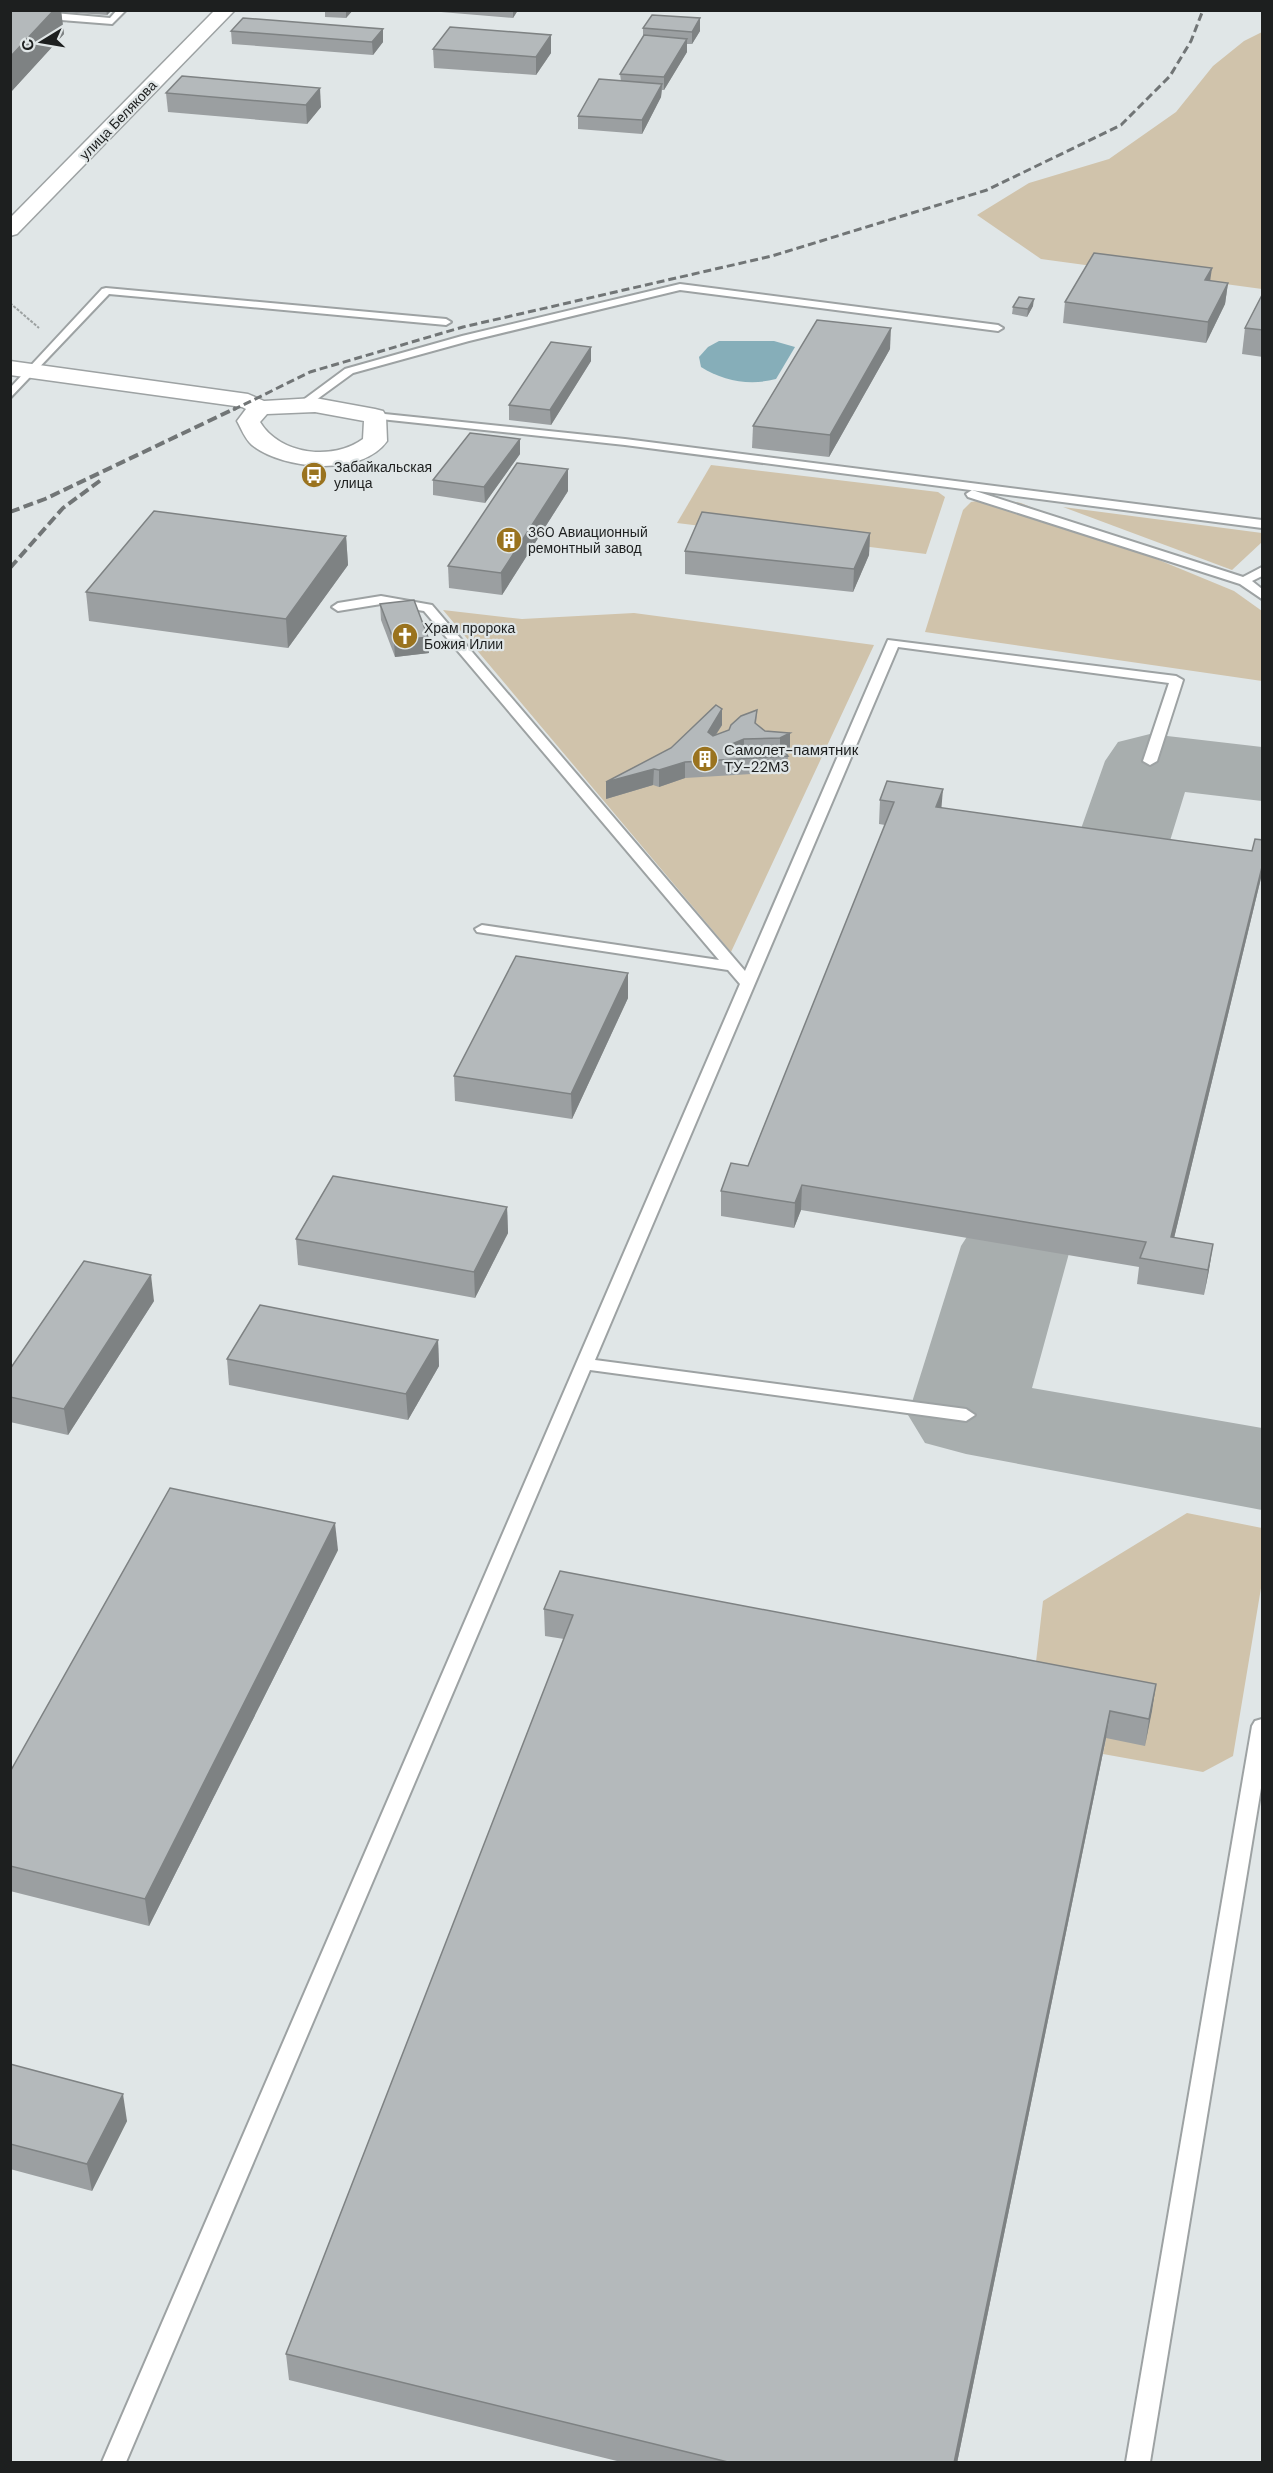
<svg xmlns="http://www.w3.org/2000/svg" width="1273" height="2473" font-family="'DM Sans',sans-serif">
	<rect width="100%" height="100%" fill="#e0e6e7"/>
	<!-- green -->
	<g fill="#d0c3ab">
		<path d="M1262 32V289L1041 259 977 215 1029 183 1109 159 1176 112 1213 66 1244 41Z"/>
		<path d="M711 465 938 492 945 497 926 554 677 523Z"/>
		<path d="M994 498 1021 503 1234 591 1262 611V681L925 632 963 510 971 502Z"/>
		<path d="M1063 507 1262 533V542L1232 570Z"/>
		<path d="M443 610 522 619 634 613 874 645 731 952Z"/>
		<path d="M1187 1513 1262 1528V1582L1233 1756 1203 1772 1103 1754 1106 1738 1033 1688 1043 1601Z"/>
	</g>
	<!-- water -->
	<path fill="#86aeb9" d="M719 341H774L795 347 776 379C750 386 723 381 701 367L699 357 708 347Z"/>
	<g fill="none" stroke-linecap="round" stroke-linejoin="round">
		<!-- taxiway -->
		<g fill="#a8aeae" fill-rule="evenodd">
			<path d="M1150 734 1262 747V801L1185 792 1165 857 1151 877 1118 885 1085 877 1071 857 1105 761 1118 742Z"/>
			<path d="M1016 1211 1055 1221 1071 1246 1032 1388 1262 1428V1510L966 1454 925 1443 908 1415 961 1246 977 1221Z"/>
		</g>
		<!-- service casing -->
		<g stroke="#9da2a3" stroke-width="4">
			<g id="service">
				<path d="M21 10 110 18 117 10H126L112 24 23 17 19 14Z"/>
				<path d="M680 284 998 325 1003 328 998 331 680 290 469 341 353 373 305 408 295 406 345 369 462 336Z"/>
				<path d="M106 288 446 319 451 322 446 325 109 294 10 398V388L102 289Z"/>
				<path d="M375 413 625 439 1262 520V528L625 445 371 418V414Z"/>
				<path d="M972 490 1243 577 1262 567V576L1252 581 1262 589V599L1240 584 968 497 966 494Z"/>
				<path d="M381 596 432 605 745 971 888 640 1176 676 1183 680 1157 761 1150 765 1143 761 1169 683 898 647 595 1360 966 1409 975 1415 966 1421 590 1370 126 2462H102L740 984 728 970 477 932 475 929 482 925 719 960 424 611 381 604 338 611 332 607 338 603Z"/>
				<path d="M1262 1719V1782L1150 2462H1126L1252 1726 1255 1721Z"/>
			</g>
		</g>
		<!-- minor casing -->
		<g stroke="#9da2a3" stroke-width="3">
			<g id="minor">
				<path d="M215 10H235L17 234 10 236V218Z"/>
				<path d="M10 361 248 394 264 401 315 398 375 409 383 411 386 416 387 441C362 477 283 470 252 445 245 439 241 428 237 421L246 409 242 407 10 375ZM315 412 364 421 363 439C333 461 280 455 260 422L267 414Z"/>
			</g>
		</g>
		<!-- path -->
		<path stroke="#9ca1a1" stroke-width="2" stroke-dasharray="3 1.5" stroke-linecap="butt" d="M10 303 39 328"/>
		<!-- service -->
		<use href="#service" fill="#fff" fill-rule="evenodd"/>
		<!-- minor -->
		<use href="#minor" fill="#fff" fill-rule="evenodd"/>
		<!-- rail-far1 -->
		<path stroke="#717576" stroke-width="3" stroke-dasharray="8 4" stroke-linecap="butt" d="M233 410 310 372 463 327 772 256 987 190 1121 125 1170 76 1191 41 1203 10"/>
		<!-- rail -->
		<g stroke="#717576" stroke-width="4" stroke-dasharray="10 4.5" stroke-linecap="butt">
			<path d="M10 512 45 499 236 408"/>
			<path d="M10 568 63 508 101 480"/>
		</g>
	</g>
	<!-- wall -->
	<g fill="#9b9fa1">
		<path d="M10 10H112L107 15 61 12 64 34 10 93Z"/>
		<path d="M325 10H353L346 18 325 17Z"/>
		<path d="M417 10H518L513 18Z"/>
		<path d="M700 18V31L692 44H687V52L664 90H662L661 97 642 134 578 129V116L621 81 620 74 643 37V28Z"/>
		<path d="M383 29V42L373 55 232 44 231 31Z"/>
		<path d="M433 49 551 53 536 75 434 68Z"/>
		<path d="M182 76 321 107 307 124 168 112 166 93Z"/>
		<path d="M1210 281 1228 283 1225 304 1206 343 1063 323 1065 302Z"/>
		<path d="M1263 293V357L1242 354 1245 328Z"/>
		<path d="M1033 306 1027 317 1012 314 1013 307Z"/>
		<path d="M591 347V361L551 425 509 420V405Z"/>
		<path d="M890 349 829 457 752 448 753 426Z"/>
		<path d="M520 454 485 503 433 495V480Z"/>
		<path d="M568 491 502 595 449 588 448 566Z"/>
		<path d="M870 533 869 555 853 592 685 574V551Z"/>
		<path d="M346 536 348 565 288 648 89 621 86 592Z"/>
		<path d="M380 604 428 637 429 653 395 657 381 620Z"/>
		<path d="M722 709V725L716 735 729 730 757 710 756 724 765 731 790 733V749L785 752 788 756 787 772 685 778 659 787 653 785 606 799Z"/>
		<path d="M880 800 1252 851 1263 840V879L1261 878 1174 1238 1209 1270 1204 1295 1137 1284 1139 1267 801 1210 794 1228 721 1216V1191L748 1166 885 825 879 824Z"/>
		<path d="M628 973V998L572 1119 455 1101 454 1076Z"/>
		<path d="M507 1207 508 1233 475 1298 298 1265 296 1239Z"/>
		<path d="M154 1301 68 1435 10 1422V1369Z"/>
		<path d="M438 1340 439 1366 408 1420 229 1385 227 1359Z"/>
		<path d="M338 1550 149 1926 10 1891V1772Z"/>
		<path d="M544 1609 1156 1684 1145 1746 1106 1738 957 2463H625L289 2380 286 2354 564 1639 545 1636Z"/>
		<path d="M10 2064 127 2121 92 2191 10 2169Z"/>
	</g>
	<!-- shaded-wall -->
	<g fill="#7e8283">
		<path d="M54 10H61L64 34 10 93V57Z"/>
		<path d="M106 10H112L107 15Z"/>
		<path d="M346 10H353L346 18Z"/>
		<path d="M513 10H518L513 18Z"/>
		<path d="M700 18V31L692 44V32Z"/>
		<path d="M383 29V42L373 55 372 42Z"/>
		<path d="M551 35V53L536 75V57Z"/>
		<path d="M687 39V52L664 90V77Z"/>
		<path d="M662 84 661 97 642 134V120Z"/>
		<path d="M320 88 321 107 307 124 306 105Z"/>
		<path d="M1212 268 1209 289 1205 280Z"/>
		<path d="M1228 283 1225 304 1206 343 1208 322Z"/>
		<path d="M1034 299 1033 306 1027 317 1028 309Z"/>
		<path d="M891 328 890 349 829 457 830 435Z"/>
		<path d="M591 347V361L551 425 550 410Z"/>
		<path d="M520 439V454L485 503 484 487Z"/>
		<path d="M568 469V491L502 595 501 573Z"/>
		<path d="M870 533 869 555 853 592 854 569Z"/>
		<path d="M346 536 348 565 288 648 286 619Z"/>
		<path d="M428 637 429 653 395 657 394 641Z"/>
		<path d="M722 709V725L707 748 708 732Z"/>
		<path d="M790 733V749L780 754V738Z"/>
		<path d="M744 739V755L734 759 727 746Z"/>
		<path d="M685 762V778L659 787V770Z"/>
		<path d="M654 769 653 785 606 799V782Z"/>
		<path d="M943 789 941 813 936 807Z"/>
		<path d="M1263 863 1261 878 1168 1263 1171 1237Z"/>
		<path d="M628 973V998L572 1119 571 1094Z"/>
		<path d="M802 1185 801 1210 794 1228 795 1203Z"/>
		<path d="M507 1207 508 1233 475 1298 474 1272Z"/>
		<path d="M1213 1244 1209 1270 1204 1295 1208 1270Z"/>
		<path d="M151 1275 154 1301 68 1435 64 1409Z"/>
		<path d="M438 1340 439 1366 408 1420 406 1394Z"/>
		<path d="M335 1523 338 1550 149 1926 145 1899Z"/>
		<path d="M1156 1684 1152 1711 1145 1746 1149 1719Z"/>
		<path d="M1110 1711 1106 1738 957 2463H954Z"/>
		<path d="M123 2094 127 2121 92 2191 87 2164Z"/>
	</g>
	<!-- building -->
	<g fill="#b4b9bb" stroke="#7e8283" stroke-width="1.5">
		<path d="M10 10H54L10 57Z"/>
		<path d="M652 15 700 18 692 32 643 28Z"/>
		<path d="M243 18 383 29 372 42 231 31Z"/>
		<path d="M450 27 551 35 536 57 433 49Z"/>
		<path d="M644 35 687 39 664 77 620 74Z"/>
		<path d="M182 76 320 88 306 105 166 93Z"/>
		<path d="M599 79 662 84 642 120 578 116Z"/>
		<path d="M1094 253 1212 268 1205 280 1228 283 1208 322 1065 302Z"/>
		<path d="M1263 293V330L1245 328Z"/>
		<path d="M1019 297 1034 299 1028 309 1013 307Z"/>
		<path d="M817 320 891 328 830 435 753 426Z"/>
		<path d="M551 342 591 347 550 410 509 405Z"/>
		<path d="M470 433 520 439 484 487 433 480Z"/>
		<path d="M517 463 568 469 501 573 448 566Z"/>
		<path d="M154 511 346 536 286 619 86 592Z"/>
		<path d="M702 512 870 533 854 569 685 551Z"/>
		<path d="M414 600 428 637 394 641 380 604Z"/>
		<path d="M716 705 722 709 708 732 713 736 729 730 731 725 741 716 757 710 755 723 765 731 790 733 780 738 744 739 727 746 732 750 784 751 788 756 685 762 659 770 654 769 606 782 671 748Z"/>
		<path d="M887 781 943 789 936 807 1252 851 1255 839 1263 840V863L1171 1237 1213 1244 1208 1270 1140 1258 1146 1242 802 1185 795 1203 721 1191 731 1163 748 1166 894 802 880 800Z"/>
		<path d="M516 956 628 973 571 1094 454 1076Z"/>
		<path d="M333 1176 507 1207 474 1272 296 1239Z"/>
		<path d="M84 1261 151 1275 64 1409 10 1397V1369Z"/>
		<path d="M260 1305 438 1340 406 1394 227 1359Z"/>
		<path d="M170 1488 335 1523 145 1899 10 1866V1772Z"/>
		<path d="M560 1571 1156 1684 1149 1719 1110 1711 954 2463H732L286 2354 573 1615 544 1609Z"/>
		<path d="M10 2064 123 2094 87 2164 10 2144Z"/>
	</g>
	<!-- icons -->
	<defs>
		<g id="bus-disc" transform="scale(1.35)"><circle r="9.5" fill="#9a731f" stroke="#e0e6e7"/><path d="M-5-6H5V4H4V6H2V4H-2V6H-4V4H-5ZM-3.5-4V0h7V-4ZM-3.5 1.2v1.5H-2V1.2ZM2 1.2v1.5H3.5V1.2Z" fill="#fff"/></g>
		<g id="building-disc" transform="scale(1.35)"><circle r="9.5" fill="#9a731f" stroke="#e0e6e7"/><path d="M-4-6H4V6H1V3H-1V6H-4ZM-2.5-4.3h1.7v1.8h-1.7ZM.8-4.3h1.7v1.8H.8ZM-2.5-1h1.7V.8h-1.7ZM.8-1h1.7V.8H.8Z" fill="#fff"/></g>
		<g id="church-disc" transform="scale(1.35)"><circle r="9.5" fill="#9a731f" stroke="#e0e6e7"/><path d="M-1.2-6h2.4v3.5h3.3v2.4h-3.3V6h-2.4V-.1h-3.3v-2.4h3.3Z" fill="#fff"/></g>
	</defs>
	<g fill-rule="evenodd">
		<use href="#bus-disc" x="314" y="475"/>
		<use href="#building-disc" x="509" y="540"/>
		<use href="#church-disc" x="405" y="636"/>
		<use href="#building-disc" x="705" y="759"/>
	</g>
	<g text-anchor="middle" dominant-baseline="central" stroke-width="4.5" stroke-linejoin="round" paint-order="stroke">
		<!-- far-street labels -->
		<g font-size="14" fill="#1d1f1f" stroke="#e0e6e7">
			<text transform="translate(118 120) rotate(-46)">улица Белякова</text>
		</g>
		<!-- far-poi labels -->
		<g font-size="14" fill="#1d1f1f" stroke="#e0e6e7" text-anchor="start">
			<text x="334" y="467">Забайкальская<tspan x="334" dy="16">улица</tspan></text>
			<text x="528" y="532">360 Авиационный<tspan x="528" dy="16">ремонтный завод</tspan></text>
			<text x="424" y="628">Храм пророка<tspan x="424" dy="16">Божия Илии</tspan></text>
		</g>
		<!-- poi labels -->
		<g font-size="15" fill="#1d1f1f" stroke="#e0e6e7" text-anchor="start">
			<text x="724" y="750">Самолет-памятник<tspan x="724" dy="17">ТУ-22М3</tspan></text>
		</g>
	</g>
	<!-- border -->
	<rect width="1273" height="2473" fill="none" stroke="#1d1f1f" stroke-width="24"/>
	<!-- north arrow -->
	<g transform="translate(42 42) rotate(259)" stroke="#e0e6e7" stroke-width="4.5" paint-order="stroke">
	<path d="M0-4.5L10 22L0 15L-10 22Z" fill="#1d1f1f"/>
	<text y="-9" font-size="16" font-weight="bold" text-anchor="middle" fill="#1d1f1f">С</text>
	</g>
</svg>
